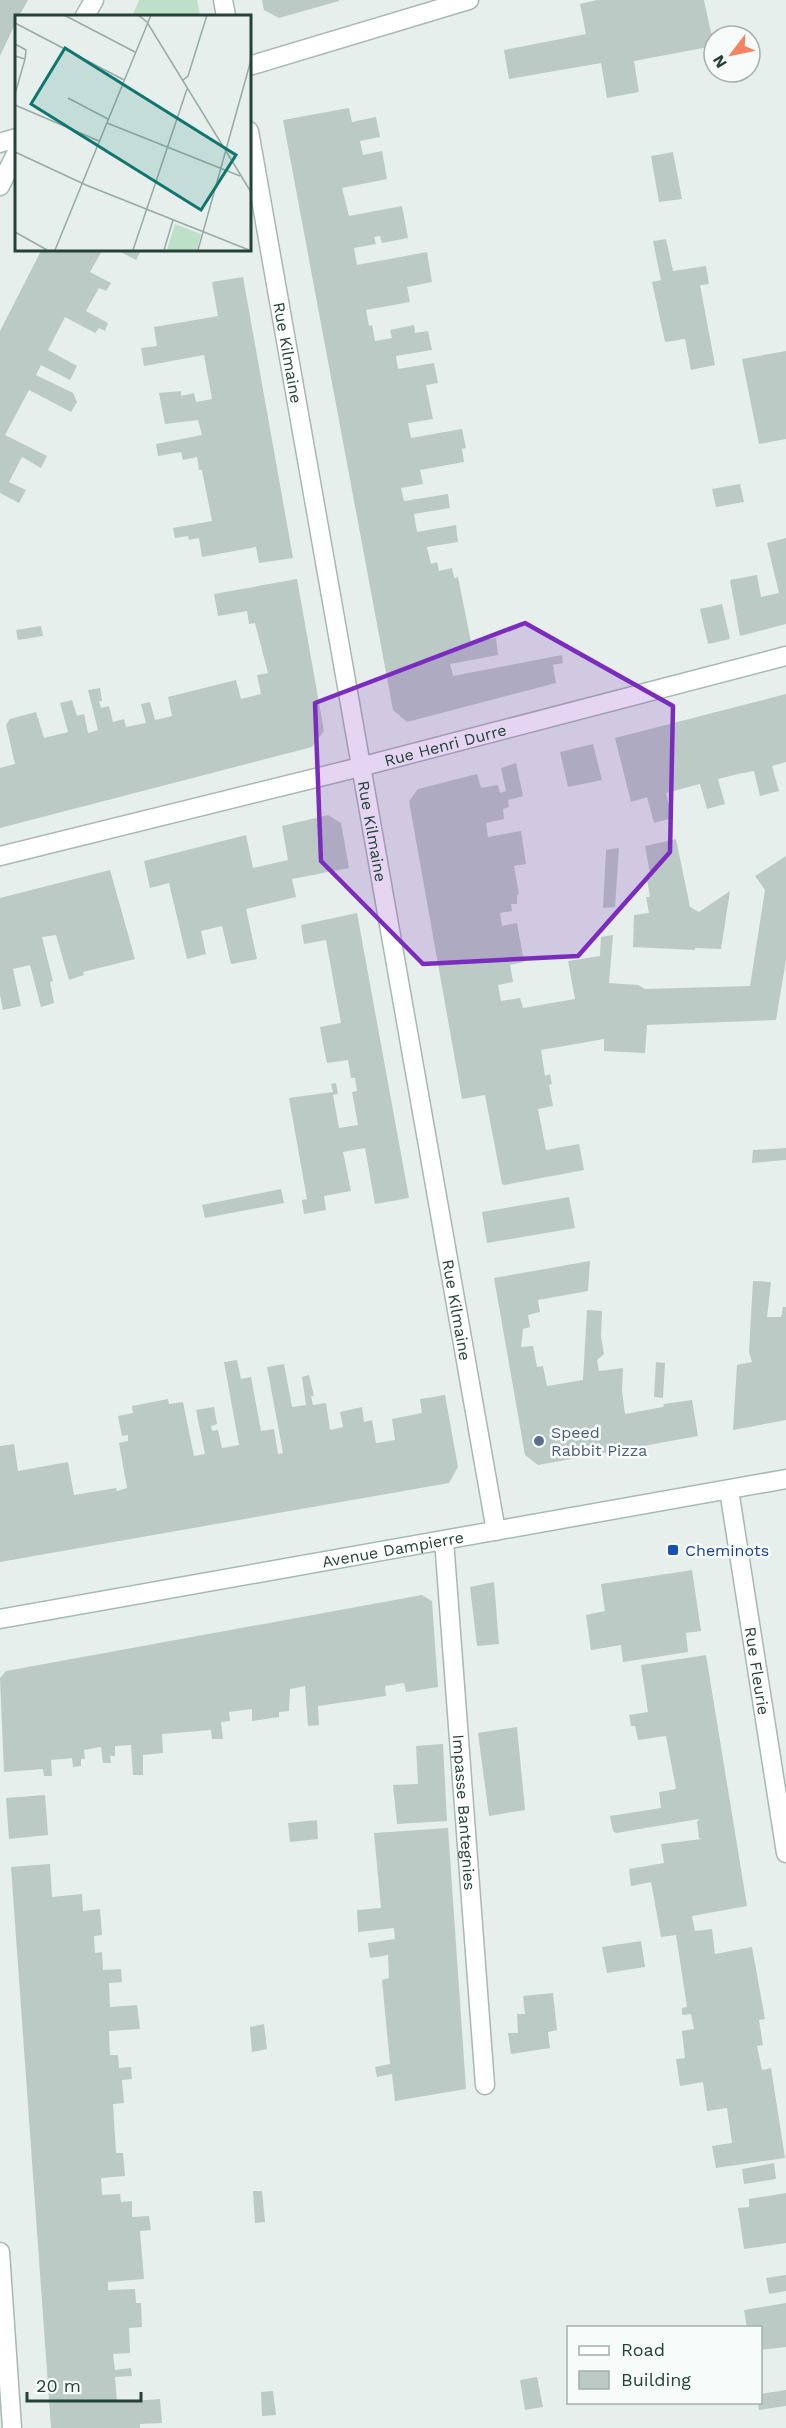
<svg xmlns="http://www.w3.org/2000/svg" width="786" height="2428" font-family="'Work Sans',sans-serif">
	<rect width="100%" height="100%" fill="#e6efeb"/>
	<!-- green -->
	<path fill="#bfe0c8" d="M139 0H197L200 16H132Z"/>
	<!-- building -->
	<g fill="#bbcac4">
		<path d="M0 0H28L19 16H16V22L0 56Z"/>
		<path d="M262 0H339V1L279 18 264 10Z"/>
		<path d="M597 0H704L714 46 634 61 639 92 607 98 601 63 509 79 504 50 586 34 580 4Z"/>
		<path d="M349 108 352 122 376 117 380 137 360 141 363 155 382 151 387 179 342 188 349 216 402 206 408 238 382 243 380 236 374 237 376 244 354 248 357 265 427 252 432 282 407 287 410 302 366 310 369 326 372 325 375 341 392 338 390 330 414 325 415 333 428 331 432 350 396 356 398 369 434 363 438 383 426 385 433 419 408 423 411 438 462 429 466 448 462 449 464 462 420 470 423 484 401 488 404 501 448 494 450 508 414 514 417 532 456 525 458 542 427 547 431 564 437 562 439 571 452 568 454 578 458 577 471 642 496 638 498 655 450 664 453 676 562 655 563 663 553 665 556 683 407 722 393 710 283 120Z"/>
		<path d="M673 152 682 199 659 202 651 156Z"/>
		<path d="M666 239 673 271 706 266 709 284 700 285 715 365 691 370 685 339 665 342 652 282 661 280 653 241Z"/>
		<path d="M42 249H110L109 252 103 249 90 272 111 283 106 291 99 288 86 311 108 323 105 331 99 328 95 333 65 317 48 350 77 366 70 380 41 365 36 375 73 393 77 402 71 412 29 390 5 435 47 456 41 468 22 457 9 482 26 490 19 503 0 493V331Z"/>
		<path d="M115 249H142L136 260Z"/>
		<path d="M243 277 293 558 259 563 256 547 202 557 199 538 189 540 188 536 175 538 173 528 212 521 202 470H199L197 457 183 460 181 452 158 456 156 444 202 435 198 420 165 424 159 393 181 391V396L194 393 196 402 212 399 204 355 144 366 141 348 157 346 154 327 218 316 212 282Z"/>
		<path d="M786 351V439L759 444 742 359Z"/>
		<path d="M740 484 744 502 716 507 712 489Z"/>
		<path d="M786 538V624L740 636 730 580 757 575 761 597 779 593 767 543Z"/>
		<path d="M297 579 324 731 312 747 0 828V768L15 764 6 725 10 719 36 712 44 738 68 732 60 703 72 700 77 716 84 714 88 733 98 730 88 690 100 688 102 701H99L101 708 109 706 113 722 124 719 126 727 146 723 141 704 150 702 155 720 172 716 168 697 236 680 241 699 261 694 257 675 268 673 255 623 249 624 247 611 218 616 214 594Z"/>
		<path d="M722 604 730 639 708 644 700 609Z"/>
		<path d="M41 626 43 636 18 640 16 630Z"/>
		<path d="M786 694V762L772 766 779 791 760 796 754 771 738 774 718 779 725 804 707 809 700 784 666 793 672 818 654 823 647 797 631 802 615 738Z"/>
		<path d="M593 744 602 780 568 787 560 752Z"/>
		<path d="M516 763 523 796 508 800 509 807 503 809 504 819 486 823 488 837 521 831 526 864 514 866 519 894 517 895V904H511L512 911 500 913 502 926 517 923 524 962 510 965 513 982 498 985 501 1001 520 998 523 1008 575 999 568 961 600 956 601 937 613 935 609 983 638 985 645 989 750 986 765 890 755 876 786 856V960L776 1020 647 1025 645 1053 604 1051V1039L541 1050 545 1076 550 1074 552 1084 549 1085 553 1106 538 1109 546 1150 579 1144 584 1170 504 1185 502 1184 485 1095 462 1099 409 801 418 789 477 774 481 788 498 785 500 793 506 791 501 768Z"/>
		<path d="M328 815 341 823 349 868 292 879 296 897 246 909 257 959 231 964 222 926 201 931 206 954 187 959 169 883 150 888 144 861 246 835 253 868 288 860 282 826Z"/>
		<path d="M676 839 690 907 699 912 730 891 721 949 695 948V950L633 947 634 915 649 913 646 897H650L647 879 651 878 645 846Z"/>
		<path d="M619 848 615 907 603 908 606 850Z"/>
		<path d="M110 870 135 959 83 972 84 975 69 980 56 935 42 937 53 981 50 982 54 1003 41 1007 30 965 13 969 21 1006 3 1010 0 995V898Z"/>
		<path d="M357 913 409 1198 375 1204 365 1148 343 1152 351 1191 324 1196 326 1210 304 1214 302 1200 307 1199 289 1098 333 1092 331 1084 336 1083 338 1094 333 1095 339 1128 358 1125 352 1092 357 1091 355 1078H351L348 1060 327 1063 323 1044 320 1027 341 1023 326 940 304 944 301 925Z"/>
		<path d="M786 1148V1160L752 1163 753 1150Z"/>
		<path d="M281 1189 284 1203 205 1218 202 1205Z"/>
		<path d="M569 1197 575 1228 487 1243 482 1212Z"/>
		<path d="M590 1261 588 1291 538 1300 540 1312 528 1315 530 1327 523 1329 521 1347 533 1346 537 1367 543 1366 547 1386 583 1380 587 1310 602 1311 601 1336 604 1354 597 1360 599 1371 623 1368 622 1391 625 1414 663 1407 664 1404 692 1400 698 1436 538 1465 525 1455 494 1278Z"/>
		<path d="M753 1281 771 1282 767 1317H781L783 1307H786V1420L733 1430 737 1365 752 1362 749 1352Z"/>
		<path d="M237 1360 241 1379 251 1377 261 1431 274 1429 278 1454 283 1453 267 1367 284 1364 292 1407 306 1405 302 1377 309 1375 314 1396H311L313 1405 326 1403 330 1430 343 1427 340 1412 362 1407 364 1422 372 1420 376 1443 395 1440 392 1419 422 1413 420 1399 445 1395 458 1467 449 1483 0 1562V1446L14 1444 18 1471 68 1462 74 1495 116 1488 117 1491 127 1488 119 1443 128 1441V1435L122 1436 118 1416 133 1413 132 1406 168 1399 169 1404 183 1402 194 1456 205 1454 196 1410 214 1407 217 1424 211 1426 212 1431 218 1430 222 1448 239 1445 224 1362Z"/>
		<path d="M656 1362 665 1363 663 1398 654 1397Z"/>
		<path d="M692 1570 701 1631 686 1633 688 1652 623 1662 621 1645 591 1650 586 1615 605 1611 601 1584Z"/>
		<path d="M494 1582 499 1644 477 1646 470 1587Z"/>
		<path d="M422 1595 432 1601 438 1687 406 1692 404 1683 385 1686 386 1696 318 1706 319 1725 308 1726 305 1686 290 1689 289 1711 279 1712V1717L252 1721V1709L229 1712 230 1721 221 1722 223 1739H212L211 1730 162 1734 163 1753 143 1755V1775H133L131 1745 115 1746V1756H110L111 1763H103L101 1747 84 1750 85 1759H81V1766L73 1767 72 1758 51 1760 52 1776H44L43 1769 4 1772 0 1678 6 1671Z"/>
		<path d="M706 1655 747 1906 692 1916 695 1931 712 1929 715 1954 752 1947 765 2019 759 2020 763 2045 757 2046 762 2070 771 2068 785 2158 716 2168 712 2146 732 2143 727 2108 707 2111 703 2082 680 2086 676 2059 685 2058 682 2031 694 2029 691 2014 682 2015V2008L687 2007 676 1935 661 1937 651 1882 631 1886 629 1869 664 1863 661 1844 702 1839 699 1838 697 1822 699 1819 616 1833 613 1831 610 1816 661 1808 659 1792 676 1789 666 1736 638 1740 635 1726H631L629 1715 648 1712 641 1665Z"/>
		<path d="M517 1727 525 1810 489 1816 478 1733Z"/>
		<path d="M443 1744 447 1821 397 1824 393 1785 418 1784 416 1746Z"/>
		<path d="M45 1795 48 1835 9 1839 6 1798Z"/>
		<path d="M317 1820 318 1839 290 1842 288 1823Z"/>
		<path d="M448 1828 466 2089 395 2101 392 2074 377 2077 375 2067 390 2064 382 1980 389 1978 388 1955 370 1958 368 1943 395 1939 394 1928 358 1932 357 1910 381 1908 374 1833Z"/>
		<path d="M50 1864 52 1897 82 1894 83 1911 100 1909 102 1935 94 1936 95 1953 102 1952 103 1970 121 1969 122 1982 109 1983 110 2007 137 2005 140 2029 109 2031 110 2055H118L119 2068 131 2067 132 2079 122 2080 124 2103 113 2104 116 2153H123L125 2176 101 2178 102 2195 120 2194 121 2202 132 2201V2217L149 2216 151 2230 140 2231 144 2279 108 2282V2290L135 2289 136 2303H141L142 2327 129 2328 130 2353 113 2354 115 2370 131 2368 132 2376 115 2377 117 2402 160 2399 162 2423 140 2424V2428H51L11 1867Z"/>
		<path d="M641 1941 645 1967 607 1973 602 1947Z"/>
		<path d="M553 1993 557 2030 548 2032 550 2048 511 2054 508 2033H518L517 2014H525L523 1996Z"/>
		<path d="M264 2024 267 2049 252 2052 250 2027Z"/>
		<path d="M774 2163 776 2179 744 2184 742 2169Z"/>
		<path d="M253 2191H262L265 2222 255 2223Z"/>
		<path d="M786 2193V2243L744 2249 738 2208 749 2207V2199Z"/>
		<path d="M786 2275V2291L769 2294 766 2278Z"/>
		<path d="M786 2303V2347L760 2350V2328H747L744 2310Z"/>
		<path d="M537 2377 543 2407 525 2410 520 2380Z"/>
		<path d="M786 2390V2406L759 2410 758 2403H760V2394Z"/>
		<path d="M273 2391 276 2415 262 2416 261 2392Z"/>
	</g>
	<g fill="none" stroke-linecap="round" stroke-linejoin="round">
		<!-- street casing -->
		<g stroke="#a8b8b2" stroke-width="21">
			<g id="street">
				<path d="M223 0 226 16"/>
				<path d="M249 66 469 0"/>
				<path id="s1" d="M249 131 496 1531"/>
				<path d="M0 143 16 138"/>
				<path id="s2" d="M0 856 360 767 786 656"/>
				<path id="s3" d="M729 1490 786 1853"/>
				<path id="s4" d="M444 1540 485 2085"/>
				<path d="M0 2252 12 2428"/>
			</g>
		</g>
		<!-- secondary casing -->
		<g stroke="#a4bbb3" stroke-width="21">
			<g id="secondary">
				<path d="M85 16 94 0"/>
				<path d="M0 186 16 154"/>
				<path id="s5" d="M0 1619 786 1479"/>
			</g>
		</g>
		<!-- street -->
		<use href="#street" stroke="#fff" stroke-width="18"/>
		<!-- secondary -->
		<use href="#secondary" stroke="#fff" stroke-width="18"/>
	</g>
	<!-- marked area -->
	<path fill="#7b2cbf" fill-opacity="0.2" stroke="#7b2cbf" stroke-width="4.5" stroke-linejoin="round" d="M525 623 673 706 670 852 578 956 423 964 321 861 315 703Z"/>
	<!-- markers -->
	<circle fill="#5c6f8a" stroke="#f7fbf9" stroke-width="2" cx="539" cy="1441" r="6"/>
	<rect fill="#1a4fb4" stroke="#f7fbf9" stroke-width="2" x="667" y="1544" width="12" height="12" rx="3"/>
	<g text-anchor="middle" dominant-baseline="central" stroke-width="5" stroke-linejoin="round" paint-order="stroke">
		<!-- street labels -->
		<g font-size="16" fill="#24423a" stroke="#f7fbf9">
			<text stroke="none"><textPath href="#s1" startOffset="225">Rue Kilmaine</textPath></text>
			<text stroke="none"><textPath href="#s2" startOffset="459">Rue Henri Durre</textPath></text>
			<text stroke="none"><textPath href="#s1" startOffset="711">Rue Kilmaine</textPath></text>
			<text stroke="none"><textPath href="#s1" startOffset="1197">Rue Kilmaine</textPath></text>
			<text stroke="none"><textPath href="#s5" startOffset="399">Avenue Dampierre</textPath></text>
			<text stroke="none"><textPath href="#s3" startOffset="183">Rue Fleurie</textPath></text>
			<text stroke="none"><textPath href="#s4" startOffset="273">Impasse Bantegnies</textPath></text>
		</g>
		<!-- service labels -->
		<g font-size="16" fill="#4e5e75" stroke="#f7fbf9" text-anchor="start">
			<text x="551" y="1432">Speed<tspan x="551" dy="18">Rabbit Pizza</tspan></text>
		</g>
		<!-- transit labels -->
		<g font-size="16" fill="#164399" stroke="#f7fbf9" text-anchor="start">
			<text x="685" y="1550">Cheminots</text>
		</g>
	</g>
	<!-- overview -->
	<g transform="translate(15 15)">
		<rect width="236" height="236" fill="#e6efeb"/>
		<path d="M160 209 186 219 182 235H152Z" fill="#bfe0c8"/>
		<path fill="none" stroke="#98aaa4" stroke-width="1.5" d="M49 0 120 37M123 0 132 7 236 177M0 8 109 65M0 29 11 35 10 44M0 41 10 44 0 79M167 66 173 61 192 0M53 83 93 104M0 90 84 126M92 108 225 161M0 137 71 170 234 235M0 217 32 235M40 235 136 0M118 235 172 74M149 235 158 205M183 235 236 45"/>
		<path fill="#0f766e" fill-opacity="0.15" stroke="#0f766e" stroke-width="3" d="M50 33 221 140 186 195 16 89Z"/>
		<rect width="236" height="236" fill="none" stroke="#24423a" stroke-width="3"/>
	</g>
	<!-- legend -->
	<rect x="567" y="2326" width="195" height="78" fill="#f7fbf9" stroke="#a3b1ad" stroke-width="1.5"/>
	<rect x="579" y="2346" width="30" height="9" fill="#ffffff" stroke="#a3b1ad" stroke-width="1.5"/>
	<text x="621" y="2356" font-size="18" fill="#24423a">Road</text>
	<rect x="579" y="2371" width="30" height="18" fill="#bbcac4" stroke="#a3b1ad" stroke-width="1.5"/>
	<text x="621" y="2386" font-size="18" fill="#24423a">Building</text>
	<!-- north arrow -->
	<g transform="translate(732 54) rotate(238)"><circle r="28" fill="#f7fbf9" stroke="#a3b1ad" stroke-width="1.5"/>
	<path d="M0-4.5L10 22L0 15L-10 22Z" fill="#f4845f"/>
	<text y="-9" font-size="16" font-weight="bold" text-anchor="middle" fill="#24423a">N</text>
	</g>
	<!-- scale -->
	<path d="M27 2392v9h114v-9" fill="none" stroke="#24423a" stroke-width="3"/>
	<text x="36" y="2392" font-size="18" fill="#24423a" stroke="#f7fbf9" stroke-width="4.5" paint-order="stroke">20 m</text>
</svg>
